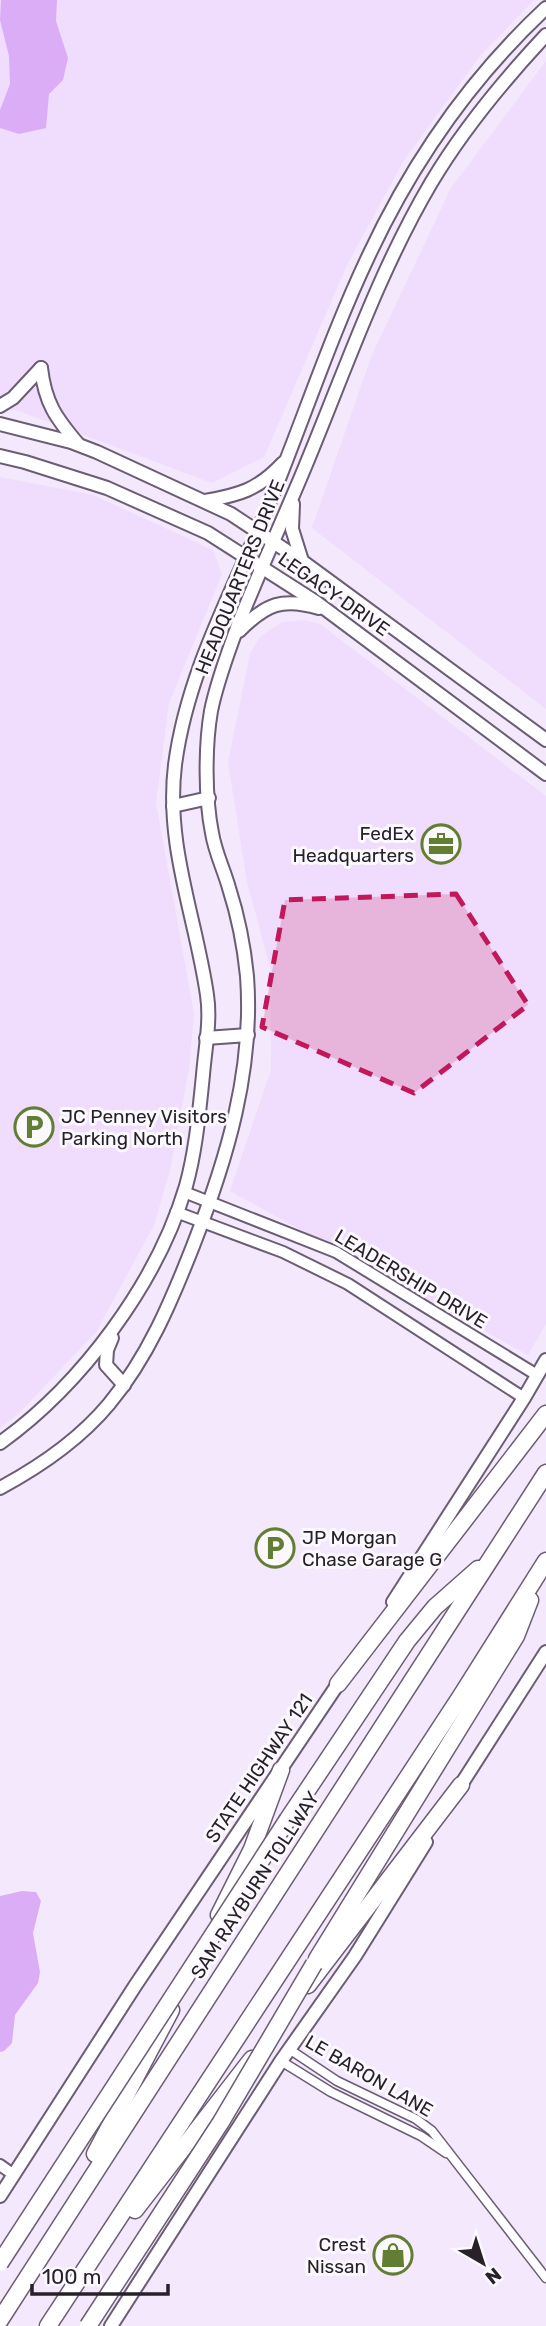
<svg xmlns="http://www.w3.org/2000/svg" width="546" height="2326" font-family="Rubik,sans-serif">
	<rect width="100%" height="100%" fill="#f4e8fc"/>
	<!-- built -->
	<g fill="#f0dcfc">
		<path d="M0 0H534L480 56 404 160 347 265 264 457 212 483 19 411 0 408Z"/>
		<path d="M546 61V709L312 528 371 357 451 188Z"/>
		<path d="M0 477 93 495 213 550 222 574 169 703 156 803 194 1014 189 1069 170 1170 154 1225 96 1332 21 1411 0 1428Z"/>
		<path d="M304 620 320 624 546 796V1324L528 1355 230 1191 271 1070 270 967 247 882 228 762 250 654 260 637 282 622Z"/>
	</g>
	<!-- water -->
	<g fill="#dcadf7">
		<path d="M1 0H57L56 21 68 58 63 80 49 94 46 128 19 134 0 128V110L10 84 9 56 0 20Z"/>
		<path d="M22 1891 36 1892 41 1901 33 1933 40 1972 38 1983 15 2015 12 2043 4 2051 0 2052V1896Z"/>
	</g>
	<g fill="none" stroke-linecap="round" stroke-linejoin="round">
		<!-- minor casing -->
		<g stroke="#6b5d73" stroke-width="11">
			<g id="minor">
				<path d="M289 2049 337 2081 416 2119 432 2131 546 2278"/>
				<path d="M281 2061 331 2092 421 2136 446 2153"/>
			</g>
		</g>
		<!-- tertiary casing -->
		<g stroke="#6b5d73" stroke-width="14">
			<g id="tertiary">
				<path d="M184 1192 336 1252 537 1375"/>
				<path d="M176 1212 283 1252 348 1284 524 1398"/>
				<path d="M0 2165 14 2175"/>
			</g>
		</g>
		<!-- secondary casing -->
		<g stroke="#6b5d73" stroke-width="16">
			<g id="secondary">
				<path d="M41 368C45 403 56 418 78 444"/>
				<path d="M0 406 13 398 41 368"/>
				<path d="M0 424 71 442 97 452 231 514 302 561 546 740"/>
				<path d="M0 456 25 462 107 488 208 533 316 602 546 774"/>
				<path d="M205 501C239 495 258 490 283 463"/>
				<path d="M293 504 292 529 302 561"/>
				<path d="M239 631C266 604 282 597 319 608"/>
				<path d="M173 806 209 798"/>
				<path d="M206 1038 248 1035"/>
				<path d="M112 1338 107 1350 106 1365 124 1385"/>
				<path d="M0 1443C81 1385 157 1284 186 1186 196 1150 199 1113 203 1075 205 1049 211 1021 207 995 196 918 165 845 175 765 187 673 232 593 267 509 302 424 330 337 369 255 412 163 472 77 546 8"/>
				<path d="M0 1488C41 1466 79 1440 109 1404 148 1357 171 1302 193 1246 227 1159 254 1070 247 976 244 946 238 916 229 888 224 870 215 852 212 833 205 798 205 746 211 711 217 681 228 653 238 625 259 572 283 520 305 467 345 371 378 273 431 183 463 129 503 81 546 35"/>
				<path d="M393 1602 524 1398 546 1360"/>
				<path d="M457 1791 546 1652"/>
				<path d="M0 2196 135 1986 342 1678"/>
				<path d="M111 2326 281 2061 355 1956 426 1842"/>
			</g>
		</g>
		<!-- motorway casing -->
		<g stroke="#6b5d73" stroke-width="19">
			<g id="motorway">
				<path d="M338 1684 546 1414"/>
				<path d="M288 1819 407 1641 435 1607 478 1569"/>
				<path d="M219 1915 252 1849 281 1770"/>
				<path d="M317 1959 516 1636 530 1600"/>
				<path d="M308 1985 461 1785"/>
				<path d="M95 2154 171 2010"/>
				<path d="M135 2210 252 2059"/>
				<path d="M0 2320 546 1473"/>
				<path d="M48 2326 461 1696 546 1561"/>
			</g>
		</g>
		<!-- minor -->
		<use href="#minor" stroke="#fff" stroke-width="8"/>
		<!-- tertiary -->
		<use href="#tertiary" stroke="#fff" stroke-width="10"/>
		<!-- secondary -->
		<use href="#secondary" stroke="#fff" stroke-width="12"/>
		<!-- motorway -->
		<use href="#motorway" stroke="#fff" stroke-width="16"/>
		<!-- motorway-bridge casing -->
		<g stroke="#6b5d73" stroke-width="19" stroke-linecap="butt">
			<g id="motorway-bridge">
				<path d="M0 2263 288 1819"/>
				<path d="M88 2326 221 2122 314 1964"/>
			</g>
		</g>
		<!-- motorway-bridge -->
		<use href="#motorway-bridge" stroke="#fff" stroke-width="16"/>
	</g>
	<!-- marked area -->
	<path fill="#c2185b" fill-opacity="0.2" stroke="#c2185b" stroke-width="5" stroke-dasharray="14 9" stroke-linejoin="round" d="M456 894 528 1005 414 1093 262 1027 285 900Z"/>
	<!-- icons -->
	<defs>
		<g id="office-ring" transform="scale(2.0125)"><circle r="9.5" fill="#fcf9fe" stroke="#627e32" stroke-width="1.5"/><path d="M-6-3h4V-5.5h4V-3h4V5H-6ZM-1-4.5V-3h2v-1.5ZM-6 0V1H6V0Z" fill="#627e32"/></g>
		<g id="parking-ring" transform="scale(2.0125)"><circle r="9.5" fill="#fcf9fe" stroke="#627e32" stroke-width="1.5"/><path d="M-3.5-5.5H1a3.5 3.5 0 0 1 0 7H-1V5.5H-3.5ZM-1-3.4V-.6H.8a1.4 1.4 0 0 0 0-2.8Z" fill="#627e32"/></g>
		<g id="shop-ring" transform="scale(2.0125)"><circle r="9.5" fill="#fcf9fe" stroke="#627e32" stroke-width="1.5"/><path d="M-5-2.5h2.3a2.7 3.5 0 0 1 5.4 0H5L5.5 6h-11ZM-1.5-2.5h3a1.5 2.3 0 0 0-3 0Z" fill="#627e32"/></g>
	</defs>
	<g fill-rule="evenodd">
		<use href="#office-ring" x="441" y="844"/>
		<use href="#parking-ring" x="34" y="1127"/>
		<use href="#parking-ring" x="275" y="1548"/>
		<use href="#shop-ring" x="393" y="2255"/>
	</g>
	<g text-anchor="middle" dominant-baseline="central" stroke-width="6" stroke-linejoin="round" paint-order="stroke">
		<!-- street labels -->
		<g font-size="19" fill="#27212a" stroke="#fcf9fe">
			<text transform="translate(240 577) rotate(-68)">HEADQUARTERS DRIVE</text>
			<text transform="translate(334 594) rotate(35)">LEGACY DRIVE</text>
			<text transform="translate(411 1279) rotate(31)">LEADERSHIP DRIVE</text>
			<text transform="translate(259 1768) rotate(-56)">STATE HIGHWAY 121</text>
			<text transform="translate(255 1885) rotate(-57)">SAM RAYBURN TOLLWAY</text>
			<text transform="translate(369 2076) rotate(30)">LE BARON LANE</text>
		</g>
		<!-- poi labels -->
		<g font-size="19" fill="#27212a" stroke="#fcf9fe" text-anchor="end">
			<text x="414" y="833">FedEx<tspan x="414" dy="22">Headquarters</tspan></text>
			<text x="61" y="1116" text-anchor="start">JC Penney Visitors<tspan x="61" dy="22">Parking North</tspan></text>
			<text x="302" y="1537" text-anchor="start">JP Morgan<tspan x="302" dy="22">Chase Garage G</tspan></text>
			<text x="366" y="2244">Crest<tspan x="366" dy="22">Nissan</tspan></text>
		</g>
	</g>
	<!-- north arrow -->
	<g transform="translate(483 2263) rotate(141)" stroke="#fcf9fe" stroke-width="5" paint-order="stroke">
	<path d="M0-5L12 26L0 18L-12 26Z" fill="#27212a"/>
	<text y="-10" font-size="19" font-weight="bold" text-anchor="middle" fill="#27212a">N</text>
	</g>
	<!-- scale -->
	<path d="M32 2284v10h136v-10" fill="none" stroke="#27212a" stroke-width="3.5"/>
	<text x="42" y="2284" font-size="21" fill="#27212a" stroke="#fcf9fe" stroke-width="5" paint-order="stroke">100 m</text>
</svg>
